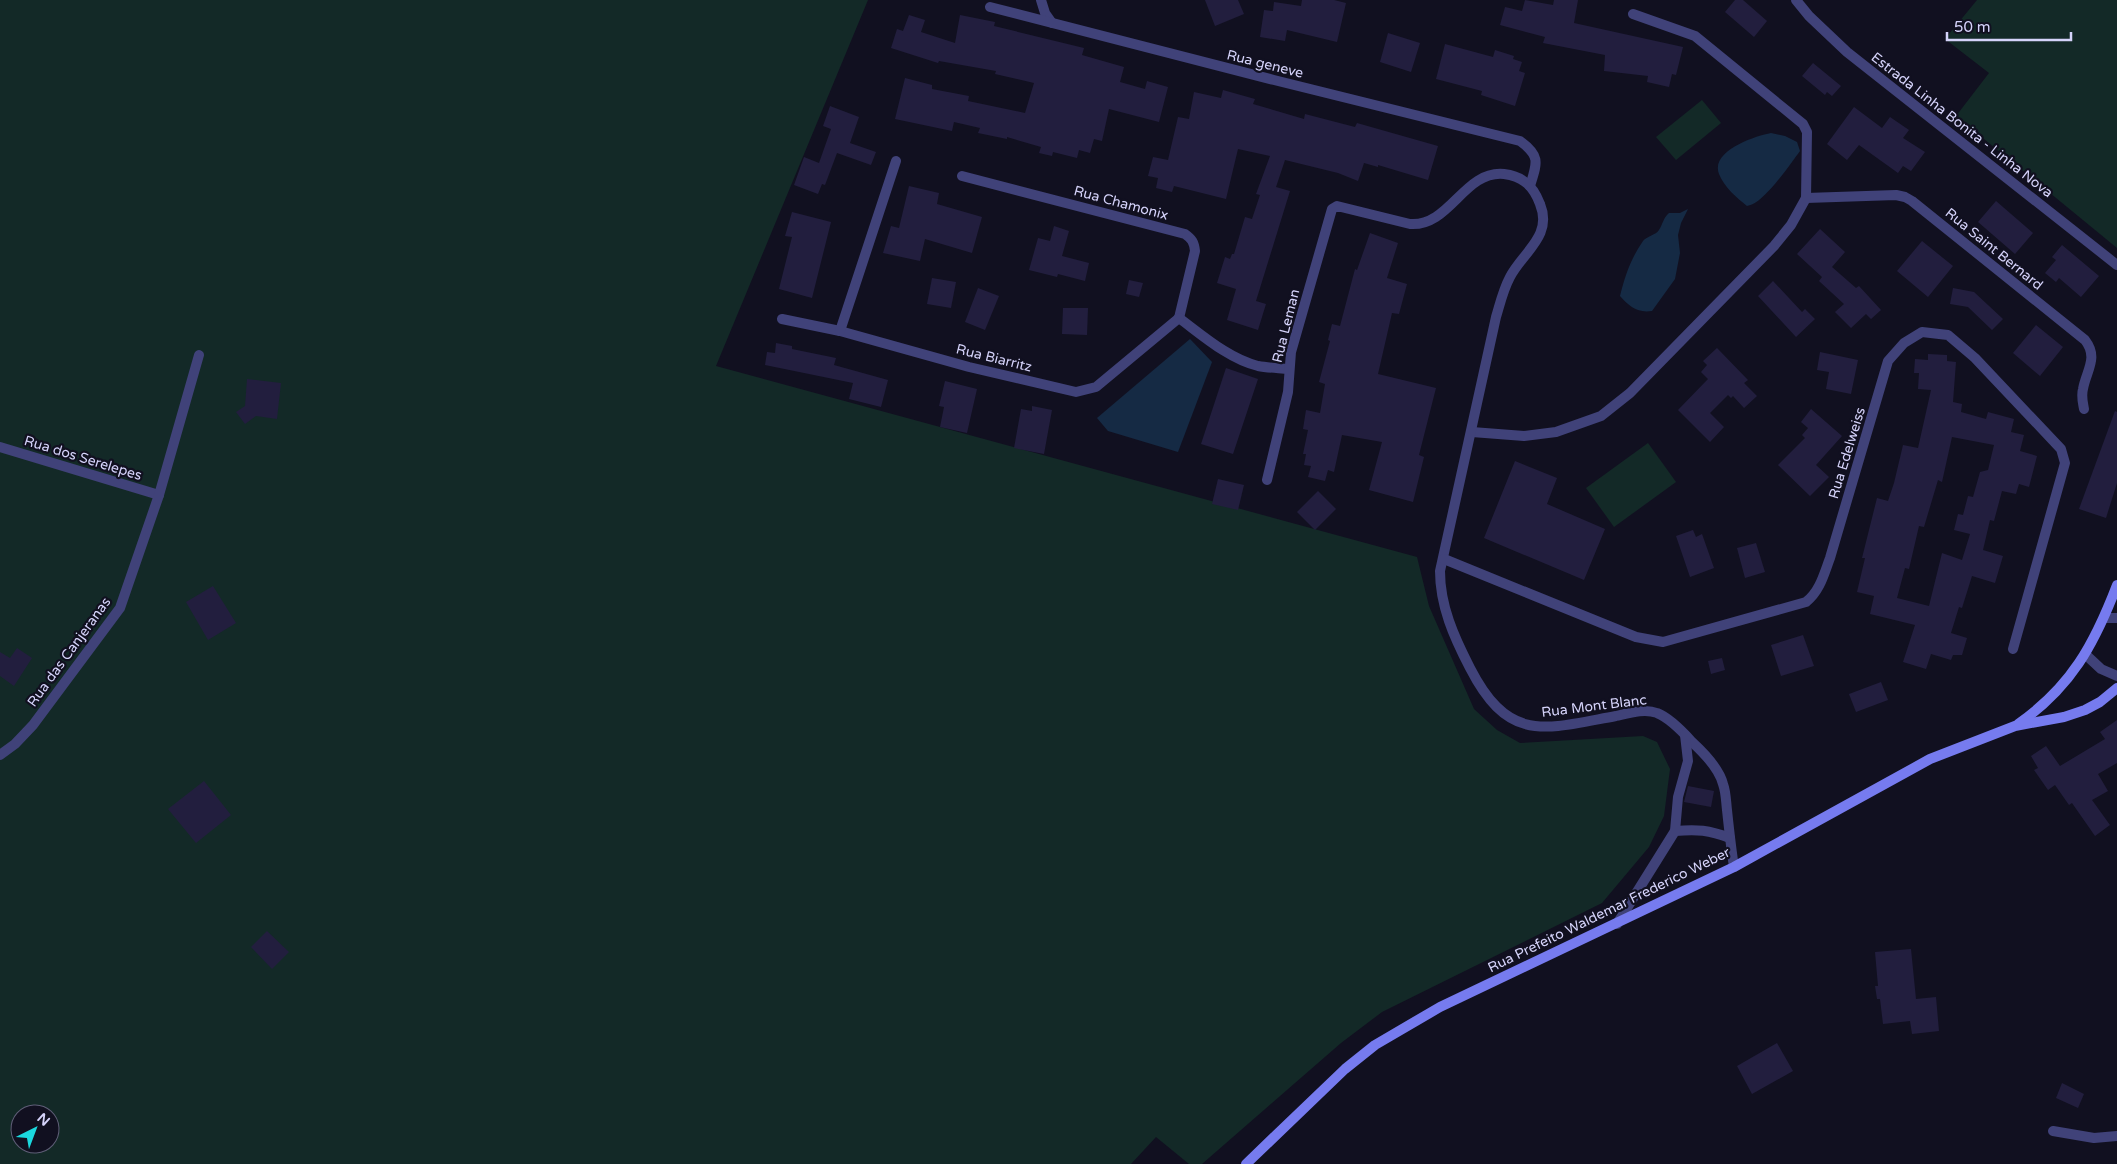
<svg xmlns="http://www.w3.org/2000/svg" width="2117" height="1164" font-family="'Varela Round',sans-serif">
	<rect width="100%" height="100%" fill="#111020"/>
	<!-- green -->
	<g fill="#132927" fill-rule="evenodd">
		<path d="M0 0H868L716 366 1417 557 1429 606 1474 709 1497 730 1520 743 1643 736 1657 742 1670 769 1664 816 1649 847 1602 903 1382 1012 1341 1043 1202 1164H1189L1156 1137 1131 1164H0ZM20 1114H50V1144H20Z"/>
		<path d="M1977 0H2117V248L1956 116 1989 73 1945 39Z"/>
		<path d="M1702 100 1721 123 1676 160 1656 137Z"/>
		<path d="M1648 443 1676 482 1614 527 1586 488Z"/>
	</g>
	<!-- water -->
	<g fill="#152a44">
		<path d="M1771 133 1785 136 1797 142 1800 151C1791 163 1763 205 1747 206 1737 198 1724 187 1719 174 1710 151 1755 136 1771 133Z"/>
		<path d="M1688 209 1681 223 1678 235 1680 253 1675 279 1652 311C1637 313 1630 307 1620 296 1625 276 1631 258 1643 241 1647 236 1656 235 1659 230 1663 224 1663 218 1669 213H1680Z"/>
		<path d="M1190 339 1212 362 1178 452 1108 431 1097 418Z"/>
	</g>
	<!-- building -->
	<g fill="#221e3e" fill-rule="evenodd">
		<path d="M1205 0H1238L1244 14 1215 26Z"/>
		<path d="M1302 0H1334L1346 3 1337 42 1287 30 1285 41 1260 37 1264 10 1273 11 1274 2 1301 6Z"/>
		<path d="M1525 0 1553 5 1554 0H1578L1574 23 1683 47 1676 75 1672 74 1669 87 1647 82 1648 76 1604 71 1605 55 1543 43 1545 37 1500 25 1505 7 1522 11Z"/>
		<path d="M1735 0H1743L1767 21 1754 37 1725 12Z"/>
		<path d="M909 15 925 20 921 32 955 43 960 15 995 22 994 26 1084 48 1082 55 1124 67 1120 82 1145 89 1147 81 1168 87 1159 122 1109 109 1102 141 1094 139 1090 153 1079 150 1077 158 1053 152 1052 156 1039 153 1041 147 1007 137V139L978 133 980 128 954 122 952 131 895 119 905 78 932 85V89L969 96 968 101 1025 113 1034 83 995 74 996 71 939 61 938 63 891 48 897 29 903 31Z"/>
		<path d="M1388 33 1420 43 1411 72 1380 62Z"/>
		<path d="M1445 44 1493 57 1495 50 1514 56 1513 59 1522 62 1519 71 1525 73 1515 106 1481 95 1482 91 1436 79Z"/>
		<path d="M1813 63 1841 86 1832 96 1827 92 1825 95 1802 76Z"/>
		<path d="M1223 90 1255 99 1253 104 1304 119 1305 114 1355 127 1357 123 1438 146 1428 180 1378 165V167L1364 163 1358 181 1338 173 1285 160 1276 187 1290 191 1256 301 1266 304 1258 330 1227 320 1236 289 1217 283 1225 257 1230 259 1232 254H1234L1245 217 1252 219 1260 195 1256 194 1270 156 1238 149 1226 199 1174 186 1172 192 1156 188 1158 178 1148 176 1153 157 1168 160 1178 117 1189 119 1194 92 1221 98Z"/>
		<path d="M830 106 859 117 850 143 876 152 871 165 837 153 825 185 822 184 818 194 794 185 804 157 819 163 831 129 823 126Z"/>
		<path d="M1854 107 1882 128 1890 117 1909 130 1903 138 1925 152 1911 171 1903 166 1898 173 1859 145 1847 160 1827 144Z"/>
		<path d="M909 186 939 193 937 204 982 217 972 253 925 239 920 261 883 253 891 226 899 228Z"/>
		<path d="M1996 201 2033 233 2015 254 1978 222Z"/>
		<path d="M792 212 831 222 812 298 779 289 792 237 785 236Z"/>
		<path d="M1054 226 1069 231 1062 256 1089 263 1085 281 1058 274 1057 277 1029 270 1038 238 1050 241Z"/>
		<path d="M1820 229 1845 252 1832 267 1856 288 1859 286 1881 310 1871 319 1866 314 1851 328 1835 312 1844 304 1819 281 1822 277 1797 254Z"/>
		<path d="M1370 233 1398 243 1387 278 1407 284 1399 314 1392 313 1378 374 1436 388 1419 455 1424 457 1413 502 1369 490 1382 442 1342 435 1334 472 1328 470 1325 481 1308 477 1311 466 1304 465 1306 454H1303L1308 430 1303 429 1306 410 1320 413 1325 384 1319 382 1330 341 1328 340 1332 324 1340 326 1355 269 1357 270Z"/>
		<path d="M1922 241 1953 266 1928 297 1897 271Z"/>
		<path d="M2062 245 2099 276 2081 297 2059 278 2056 282 2045 273 2056 260 2052 257Z"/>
		<path d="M932 278 956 282 951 308 927 304Z"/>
		<path d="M1129 280 1143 283 1139 297 1126 294Z"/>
		<path d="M1773 281 1802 312 1805 309 1815 319 1796 337 1758 296Z"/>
		<path d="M978 288 999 296 985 330 965 322Z"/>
		<path d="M1953 288 1974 292 2003 319 1992 330 1968 307 1950 304Z"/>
		<path d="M1063 308H1088L1087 335 1062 334Z"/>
		<path d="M2036 325 2063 347 2040 376 2013 353Z"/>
		<path d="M776 343 792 346V349L836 358 834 365 888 380 881 407 849 399 853 383 765 365 767 352 775 353Z"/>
		<path d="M1717 348 1748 380 1744 383 1757 396 1744 408 1733 396 1731 398 1728 395 1710 413 1724 427 1710 442 1678 410 1708 379 1701 372 1707 365 1703 361Z"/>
		<path d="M1820 352 1858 360 1851 394 1826 389 1829 372 1817 370Z"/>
		<path d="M1928 354 1947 355V361L1956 362 1953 402 1962 404 1961 412 1986 419 1988 412 2014 419 2011 432 2024 435 2020 451 2037 456 2029 487 2019 484 2016 494 2002 491 1994 521 1990 520 1983 550 2003 556 1995 583 1972 576 1962 608 1959 607 1951 633 1967 638 1962 655H1953L1951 660 1931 654 1926 669 1903 662 1915 625 1870 614 1874 596 1857 592 1865 558H1862L1877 498 1888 501 1894 483 1903 445 1918 448 1931 390 1918 389 1919 373H1914L1915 359 1928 360ZM1952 437 1994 445 1988 470 1980 472 1973 497 1968 496 1963 515 1958 514 1954 530 1970 534 1962 560 1942 553 1929 606 1897 598 1905 568 1909 569 1919 526 1924 527 1938 480 1942 482Z"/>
		<path d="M1226 368 1258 379 1233 454 1201 444Z"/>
		<path d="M247 379 281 383 277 419 256 416 245 424 236 412 245 406Z"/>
		<path d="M945 381 977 389 967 433 940 427 944 407 939 406Z"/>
		<path d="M1032 406 1052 410 1044 454 1014 448 1021 409 1032 411Z"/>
		<path d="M1811 409 1842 436 1816 465 1829 477 1810 496 1778 465 1805 438 1802 435 1808 428 1801 422Z"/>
		<path d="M2115 411 2117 412V483L2106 518 2079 509Z"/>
		<path d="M1515 461 1557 478 1547 504 1605 529 1584 580 1484 538Z"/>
		<path d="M1218 479 1244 485 1238 510 1212 504Z"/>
		<path d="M1318 491 1336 509 1315 530 1297 512Z"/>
		<path d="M1693 530 1696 537 1702 534 1714 568 1690 577 1676 536Z"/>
		<path d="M1756 543 1765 572 1745 578 1737 548Z"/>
		<path d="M213 586 236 623 208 640 186 602Z"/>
		<path d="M1803 635 1814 666 1781 676 1771 645Z"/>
		<path d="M17 648 32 658 14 686 0 676V652L10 658Z"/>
		<path d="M1722 658 1725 670 1711 674 1708 661Z"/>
		<path d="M1881 682 1888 700 1856 712 1849 694Z"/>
		<path d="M2117 720V763L2098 774 2108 791 2092 800 2110 825 2095 836 2072 803 2069 805 2055 785 2048 790 2034 770 2038 768 2031 756 2046 746 2060 766 2105 739 2100 732Z"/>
		<path d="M204 781 231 815 196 843 168 809Z"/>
		<path d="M1688 786 1714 791 1711 807 1684 802Z"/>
		<path d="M267 931 289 952 272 969 251 947Z"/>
		<path d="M1911 949 1916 999 1936 997 1939 1031 1912 1034 1910 1021 1883 1024 1880 999H1877L1875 986H1878L1875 952Z"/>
		<path d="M1777 1043 1793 1071 1752 1094 1737 1066Z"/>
		<path d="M2062 1083 2084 1094 2078 1108 2056 1098Z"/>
	</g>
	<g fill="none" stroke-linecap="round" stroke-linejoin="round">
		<!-- minor -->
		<g stroke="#404279" stroke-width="10">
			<path d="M1041 0 1045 13 1052 23"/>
			<path d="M990 7 1274 80 1520 141C1541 156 1537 163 1530 186"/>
			<path d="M962 176 1185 234C1192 239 1194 242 1195 251L1179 318"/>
			<path d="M1806 198 1896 195 1905 197 1912 201 2085 340C2099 358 2086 371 2083 389 2081 396 2083 403 2084 409"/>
			<path d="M1179 318C1202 335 1229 359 1258 366 1268 368 1279 368 1289 369"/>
			<path d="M782 319 840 331 969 367 1076 392 1096 387 1179 318"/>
			<path d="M840 331 896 161"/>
			<path d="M1472 432 1524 436 1556 432 1601 416 1630 393 1774 246 1791 225 1806 198 1807 132 1803 124 1695 36 1633 14"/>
			<path d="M0 447 159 495"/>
			<path d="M1267 480 1288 392 1291 352 1332 209 1337 206 1410 224C1450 227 1464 170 1504 174 1512 175 1519 177 1525 182 1532 187 1537 196 1540 204 1553 236 1523 252 1510 277 1503 290 1500 304 1496 317L1440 571C1440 606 1454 637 1470 668 1509 744 1545 729 1616 716 1629 713 1645 708 1657 713 1670 718 1683 732 1692 742 1704 753 1719 768 1723 784 1726 792 1726 802 1727 810 1729 829 1731 848 1734 867"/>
			<path d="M1444 559 1636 637 1663 642 1806 602C1820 591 1824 574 1830 558L1888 361 1904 343 1922 332 1948 335 1975 358 2061 449 2065 463 2013 649"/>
			<path d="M0 755 15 744 33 725 120 608 159 495 199 355"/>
			<path d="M1675 831C1697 829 1709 830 1730 838"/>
			<path d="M1617 924 1675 831 1678 797 1688 761 1685 735"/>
			<path d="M2053 1131 2094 1138 2117 1136"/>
		</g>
		<!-- tertiary -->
		<g stroke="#404279" stroke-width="10">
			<path d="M1796 0 1809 16 1847 52 2117 265"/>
			<path d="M2104 618H2117"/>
			<path d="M2085 654 2101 669 2117 676"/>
		</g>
		<!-- secondary -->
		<g stroke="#767bef" stroke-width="10">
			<path d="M2018 724C2071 687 2094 645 2117 585"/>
			<path d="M1246 1164 1345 1069 1375 1045 1440 1007 1734 867 1930 759 2015 726 2064 717 2085 710 2100 702 2117 688"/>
		</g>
	</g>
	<g text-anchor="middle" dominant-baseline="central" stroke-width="4.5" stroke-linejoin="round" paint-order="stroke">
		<!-- street labels -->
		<g font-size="14" fill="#d5d3fa" stroke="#111020">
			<text transform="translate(1265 64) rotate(14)">Rua geneve</text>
			<text transform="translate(1962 125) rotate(38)">Estrada Linha Bonita - Linha Nova</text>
			<text transform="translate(1121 203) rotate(15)">Rua Chamonix</text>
			<text transform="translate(1994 249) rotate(39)">Rua Saint Bernard</text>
			<text transform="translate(1286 326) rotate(-76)">Rua Leman</text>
			<text transform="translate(994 358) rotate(14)">Rua Biarritz</text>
			<text transform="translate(1847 453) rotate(-73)">Rua Edelweiss</text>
			<text transform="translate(83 458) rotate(17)">Rua dos Serelepes</text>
			<text transform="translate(69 652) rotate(-54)">Rua das Canjeranas</text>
			<text transform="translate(1594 706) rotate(-7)">Rua Mont Blanc</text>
			<text transform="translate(1609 910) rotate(-26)">Rua Prefeito Waldemar Frederico Weber</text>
		</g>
	</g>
	<!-- north arrow -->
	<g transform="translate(35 1129) rotate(42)"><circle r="24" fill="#111020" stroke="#5f5e77"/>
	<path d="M0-4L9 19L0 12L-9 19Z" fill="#1bd8df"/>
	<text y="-8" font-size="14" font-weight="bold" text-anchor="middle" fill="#d5d3fa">N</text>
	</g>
	<!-- scale -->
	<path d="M1947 32v8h124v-8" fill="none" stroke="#d5d3fa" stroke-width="2.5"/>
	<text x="1954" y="32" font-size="15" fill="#d5d3fa" stroke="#111020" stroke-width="4" paint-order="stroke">50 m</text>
</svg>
